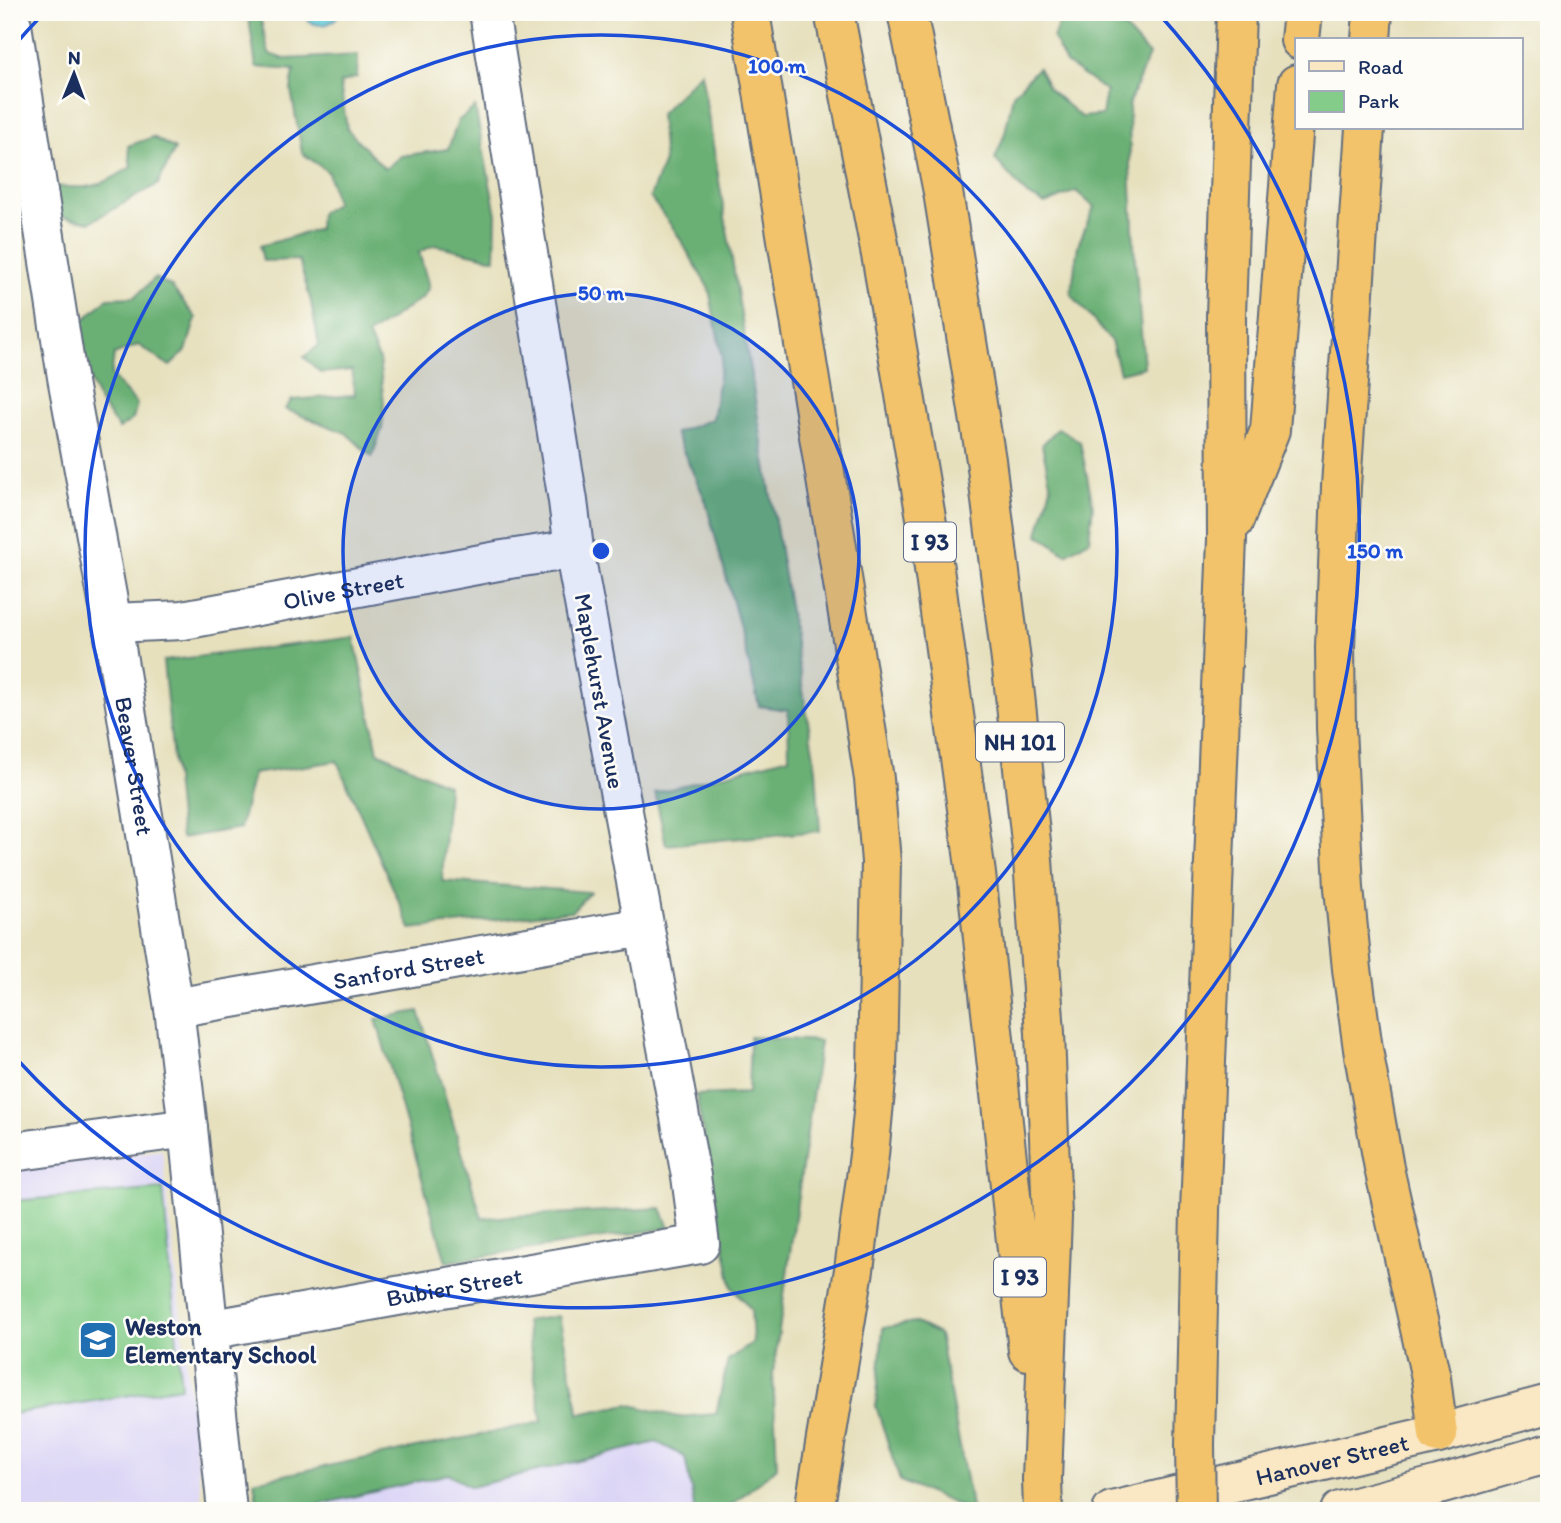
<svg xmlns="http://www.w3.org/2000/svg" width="1561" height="1523" font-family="Itim,sans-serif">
	<rect width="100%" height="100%" fill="#fdfcf7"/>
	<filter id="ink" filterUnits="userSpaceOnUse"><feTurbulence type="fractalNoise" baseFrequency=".0143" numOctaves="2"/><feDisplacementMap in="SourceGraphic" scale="14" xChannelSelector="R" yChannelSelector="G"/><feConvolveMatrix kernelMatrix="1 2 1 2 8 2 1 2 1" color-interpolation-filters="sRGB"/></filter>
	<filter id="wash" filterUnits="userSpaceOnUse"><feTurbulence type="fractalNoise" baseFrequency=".00686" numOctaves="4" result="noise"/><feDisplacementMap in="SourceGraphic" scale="28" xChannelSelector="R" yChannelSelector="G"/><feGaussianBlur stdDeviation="1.57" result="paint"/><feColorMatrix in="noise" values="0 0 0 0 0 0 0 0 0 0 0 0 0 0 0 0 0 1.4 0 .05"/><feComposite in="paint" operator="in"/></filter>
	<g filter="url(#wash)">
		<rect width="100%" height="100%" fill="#e6e0bd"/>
		<!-- built -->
		<g fill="#dcd6f6">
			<path d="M162 1150 203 1511H12V1169Z"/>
			<path d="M657 1442 685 1457 695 1511H309L308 1507 449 1474 471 1487Z"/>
		</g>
		<!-- green -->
		<path fill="#83cc89" stroke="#4f7e74" stroke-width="2" d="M163 1189 181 1387 12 1414V1201Z"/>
		<!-- forest -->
		<g fill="#6ab075" stroke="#42706a" stroke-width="2">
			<path d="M248 12H259L269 54 285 59 358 55 357 77 340 83 347 129 385 169 401 156 448 149 458 121 475 107 496 214 495 259 435 245 419 252 429 287 423 297 368 335 379 359 384 403 382 429 372 457 346 433 285 409 292 400 355 395 352 370 321 373 304 357 319 345 311 302 299 260 263 261 260 246 319 229 320 213 336 203 328 172 302 153 291 90 294 70 256 67Z"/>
			<path d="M1093 12H1110L1149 55 1129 103 1130 166 1134 246 1144 367 1120 373 1111 341 1071 294 1078 245 1094 207 1076 191 1045 204 1027 195 995 159 1005 133 1013 94 1038 68 1050 90 1081 117 1102 115 1106 91 1066 63 1053 38 1060 19Z"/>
			<path d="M701 72 816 769 820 831 666 845 655 793 789 757 788 710 759 706 743 639 705 499 675 433 712 419 722 358 709 289 676 232 650 197 664 161 660 114Z"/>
			<path d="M153 137 175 149 158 184 90 222 54 215 53 186C90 190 100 187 131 167L128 146Z"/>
			<path d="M155 278 171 286 196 318 186 351 170 366 138 345 114 355 111 376 137 404 133 419 119 429 99 401 83 365 76 327 108 298 135 297Z"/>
			<path d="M1058 428 1080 442 1093 505 1089 540 1066 554 1038 534 1051 487 1042 445Z"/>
			<path d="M354 637 378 752 448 785 442 881 590 892 572 911 411 929 337 761 253 774 240 828 181 838 163 661Z"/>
			<path d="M419 1011 482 1218 661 1208 669 1228 446 1262 376 1019Z"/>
			<path d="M750 1037 820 1041 773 1373 777 1467 724 1511H695L685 1457 657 1442 471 1487 449 1474 309 1507V1511H258L254 1481 542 1422 526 1321 559 1316 579 1414 628 1404 678 1417 716 1414 728 1360 753 1342 751 1309 732 1287 696 1095 748 1093Z"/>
			<path d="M914 1322 939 1334 972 1511 900 1481 876 1406 883 1328Z"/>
		</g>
		<!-- water -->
		<path fill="#5dc9d6" stroke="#3c7c9a" stroke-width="2" d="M302 12H340C331 29 311 29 302 12Z"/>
	</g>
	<g filter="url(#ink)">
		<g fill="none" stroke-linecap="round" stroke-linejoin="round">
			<!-- minor casing -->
			<g stroke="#626d7f" stroke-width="42">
				<g id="minor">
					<path id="s1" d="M12 25 67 377 112 623 174 1008 188 1128 227 1511"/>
					<path id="s2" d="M112 623 183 620 503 560 574 549"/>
					<path id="s3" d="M174 1008 644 927"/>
					<path d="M12 1152 188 1128"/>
					<path id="s4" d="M208 1330 425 1291 700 1244 691 1176 574 549 568 501 489 12"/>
				</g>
			</g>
			<!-- secondary casing -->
			<g stroke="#626d7f" stroke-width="42">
				<g id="secondary">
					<path id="s5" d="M1112 1511 1438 1434 1549 1404"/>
					<path d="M1340 1511 1439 1485 1549 1453"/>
				</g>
			</g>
			<!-- motorway casing -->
			<g stroke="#626d7f" stroke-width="42">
				<g id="motorway">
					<path d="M750 12 853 645 874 779 881 862 877 1071 869 1155 854 1270 814 1511"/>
					<path d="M834 12 882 260 931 547 976 874 1028 1351"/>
					<path d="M907 12 943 192 986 460 1013 677 1033 860 1045 1033 1052 1217 1042 1479 1043 1511"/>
					<path d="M1300 40 1303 12"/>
					<path d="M1371 40 1373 12"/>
					<path d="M1365 128 1341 486 1335 647 1336 728 1344 888 1352 969 1363 1049 1384 1168 1431 1378 1438 1434"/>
					<path d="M1234 521 1270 430 1297 84"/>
					<path d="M1195 1445 1200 1211 1227 539 1226 316 1236 12"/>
				</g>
			</g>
			<!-- minor -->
			<use href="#minor" stroke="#fff" stroke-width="38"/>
			<!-- secondary -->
			<use href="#secondary" stroke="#fae7c3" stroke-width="38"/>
			<!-- motorway -->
			<use href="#motorway" stroke="#f2c36a" stroke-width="38"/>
			<!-- motorway-bridge casing -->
			<g stroke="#626d7f" stroke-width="42" stroke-linecap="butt">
				<path id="motorway-bridge" d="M1195 1445 1196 1511"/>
			</g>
			<!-- motorway-bridge -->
			<use href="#motorway-bridge" stroke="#f2c36a" stroke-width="38"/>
		</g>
	</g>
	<!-- distance rings -->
	<circle cx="601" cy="551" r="258" fill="#1d4ed8" fill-opacity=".12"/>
	<g fill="none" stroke="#1d4ed8" stroke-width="3.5">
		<circle cx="601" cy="551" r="258"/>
		<circle cx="601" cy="551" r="516"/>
		<path d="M12 48A774 774 0 0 1 44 13M1158 13A774 774 0 1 1 12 1054"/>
	</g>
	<!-- icons -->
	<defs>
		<g id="school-square" transform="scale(2.0125)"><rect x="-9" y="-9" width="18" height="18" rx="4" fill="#1f6fb2" stroke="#fdfcf7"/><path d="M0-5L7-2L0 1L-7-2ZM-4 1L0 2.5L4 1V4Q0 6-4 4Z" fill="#fff"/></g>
	</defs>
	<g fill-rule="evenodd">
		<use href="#school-square" x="98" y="1340"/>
	</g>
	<g text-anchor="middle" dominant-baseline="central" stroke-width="5" stroke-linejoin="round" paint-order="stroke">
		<!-- shield labels -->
		<g fill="#fdfcf7" stroke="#5f6c8c" stroke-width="2">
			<rect x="904" y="522.5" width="52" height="39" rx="5"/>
			<rect x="976" y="722.5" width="88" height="39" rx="5"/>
			<rect x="994" y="1257.5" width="52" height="39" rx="5"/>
		</g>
		<g font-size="23" font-weight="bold" fill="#1b2f5e">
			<text x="930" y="542">I 93</text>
			<text x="1020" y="742">NH 101</text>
			<text x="1020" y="1277">I 93</text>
		</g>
		<!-- street labels -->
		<g font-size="24" fill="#1b2f5e" stroke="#fdfcf7">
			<text stroke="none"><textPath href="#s2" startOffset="234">Olive Street</textPath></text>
			<text transform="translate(600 691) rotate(80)">Maplehurst Avenue</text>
			<text stroke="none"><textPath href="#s1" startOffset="751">Beaver Street</textPath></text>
			<text stroke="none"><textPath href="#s3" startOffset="238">Sanford Street</textPath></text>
			<text stroke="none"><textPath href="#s4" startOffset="250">Bubier Street</textPath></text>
			<text stroke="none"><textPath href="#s5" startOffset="226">Hanover Street</textPath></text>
		</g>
		<!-- poi labels -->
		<g font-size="24" font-weight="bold" fill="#1b2f5e" stroke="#fdfcf7" text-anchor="start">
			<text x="125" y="1326">Weston<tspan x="125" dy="28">Elementary School</tspan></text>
		</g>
	</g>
	<circle cx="601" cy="551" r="10" fill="#1d4ed8" stroke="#fdfcf7" stroke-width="3.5"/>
	<g font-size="21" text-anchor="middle" font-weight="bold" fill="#1d4ed8" stroke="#fdfcf7" stroke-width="5" stroke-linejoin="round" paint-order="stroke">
		<text x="777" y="73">100 m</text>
		<text x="601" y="300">50 m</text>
		<text x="1375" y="558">150 m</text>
	</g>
	<!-- margin -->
	<rect width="1561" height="1523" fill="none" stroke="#fdfcf7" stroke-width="42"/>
	<!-- legend -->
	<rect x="1295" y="38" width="228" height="91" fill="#fdfcf7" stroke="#a3aaba" stroke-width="2"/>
	<rect x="1309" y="61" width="35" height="10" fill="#fae7c3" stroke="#a3aaba" stroke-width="2"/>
	<text x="1358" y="74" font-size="21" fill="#1b2f5e">Road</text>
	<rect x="1309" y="91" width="35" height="21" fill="#83cc89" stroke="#a3aaba" stroke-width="2"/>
	<text x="1358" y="108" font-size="21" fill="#1b2f5e">Park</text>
	<!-- north arrow -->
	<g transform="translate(74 74) rotate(1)" stroke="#fdfcf7" stroke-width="5" paint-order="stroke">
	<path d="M0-5L12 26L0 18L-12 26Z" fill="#1b2f5e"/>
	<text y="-10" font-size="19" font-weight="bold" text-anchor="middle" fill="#1b2f5e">N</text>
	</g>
</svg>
